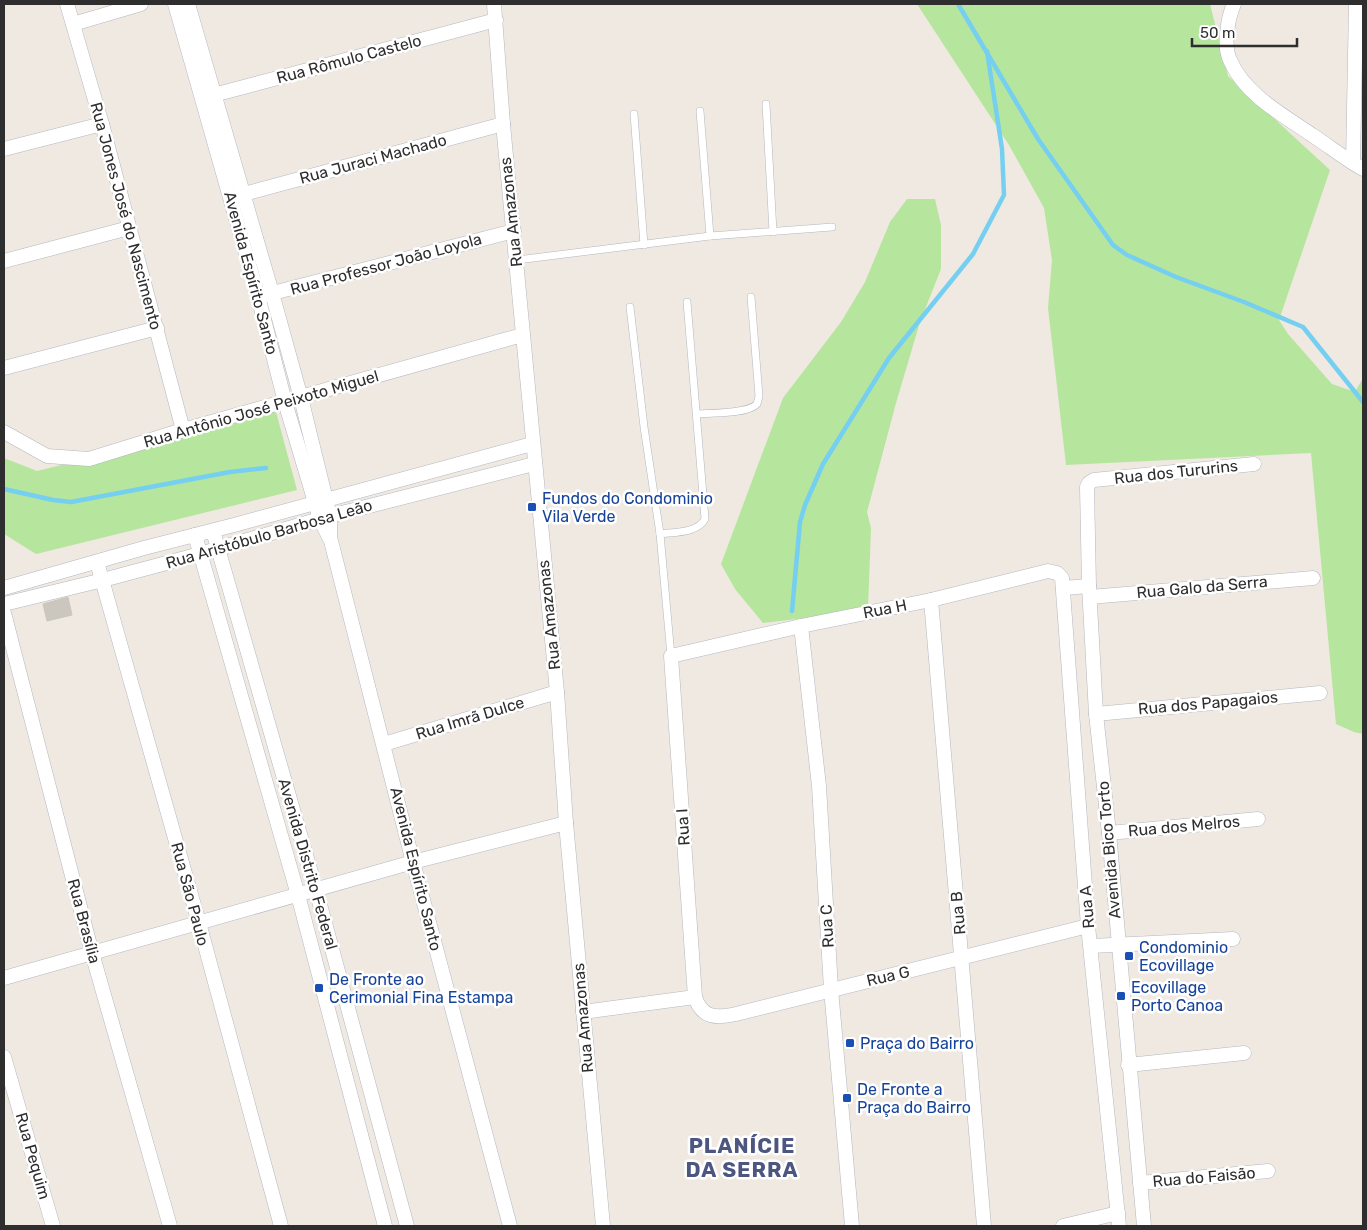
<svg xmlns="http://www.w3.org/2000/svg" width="1367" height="1230" font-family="Rubik,sans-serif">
	<rect width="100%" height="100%" fill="#efe9e1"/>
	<!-- green -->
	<g fill="#b6e59e">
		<path d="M917 4H1210L1228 76 1330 170 1279 320 1288 334 1332 384 1355 392 1363 378V734L1354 732 1336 724 1311 453 1066 465 1048 308 1052 260 1044 208 1009 145Z"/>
		<path d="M907 199H935L941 225V269L920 322 896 403 867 512 871 528 868 608 822 616 763 623 735 589 721 564 783 398 841 322 865 282 890 222Z"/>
		<path d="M276 412 297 490 36 554 4 534V458L37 471Z"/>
	</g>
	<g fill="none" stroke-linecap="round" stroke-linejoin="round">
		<!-- stream -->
		<g stroke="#75cff0" stroke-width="4.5">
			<path d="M958 4 1038 139 1113 245 1127 255 1176 277 1244 302 1303 327 1363 402"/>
			<path d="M4 489 53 500 71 502 230 472 266 468"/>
			<path d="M792 611 800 522 805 505 823 464 889 358 973 254 1004 195 1002 149 987 51"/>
		</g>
	</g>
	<!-- building -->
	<path fill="#cbc7bf" stroke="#cbc5ba" d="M68 597 72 615 47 621 43 604Z"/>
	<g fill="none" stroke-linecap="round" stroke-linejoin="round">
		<!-- service casing -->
		<g stroke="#b4b7c1" stroke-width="8">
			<g id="service">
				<path d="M766 104 773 232"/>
				<path d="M700 111 710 236"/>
				<path d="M634 114 644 245"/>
				<path d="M517 260 710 236 832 227"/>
				<path d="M630 307 644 427 660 534 671 656"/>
				<path d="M697 414C710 413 748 414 757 404L759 396 751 297"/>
				<path d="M660 534C674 532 698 533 705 519L687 302"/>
			</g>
		</g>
		<!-- minor casing -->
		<g stroke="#b4b7c1" stroke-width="15">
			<g id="minor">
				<path d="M67 4 102 124 183 430"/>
				<path d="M175 4 258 296 285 402 320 519 331 541 413 862 510 1226"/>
				<path d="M188 4 272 293 301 398 330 516V536"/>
				<path d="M494 4 503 124 557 692 566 823 603 1226"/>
				<path d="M1234 4C1228 17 1223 46 1230 60 1244 94 1283 115 1312 135 1329 146 1345 159 1363 169"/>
				<path d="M73 24 141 4"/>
				<path d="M206 97 496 20"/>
				<path d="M4 149 102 124"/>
				<path d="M1353 163 1356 4"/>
				<path d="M244 194 503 124"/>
				<path d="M4 261 129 228"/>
				<path d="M265 295 514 231"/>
				<path d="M4 368 157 328"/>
				<path d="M4 432 47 456 89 459 183 430 522 335"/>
				<path d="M213 531 316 890 407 1226"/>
				<path d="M195 535 298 895 385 1226"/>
				<path d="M97 562 199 923 281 1226"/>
				<path d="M4 588 144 548 234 525 532 444"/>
				<path d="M1063 588 1089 586"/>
				<path d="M1090 597 1313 578"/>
				<path d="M931 600 984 1226"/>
				<path d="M4 604 103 580 200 554 330 516 534 464"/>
				<path d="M4 613 92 953 170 1226"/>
				<path d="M801 626 819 786 831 989 852 1226"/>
				<path d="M1096 714 1320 693"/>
				<path d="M384 744 557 692"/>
				<path d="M1109 833 1258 819"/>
				<path d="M1088 926 736 1014C717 1018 702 1019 695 997L671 656 801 626 931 600 1048 571 1057 573 1062 578 1088 926 1119 1226"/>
				<path d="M1091 946 1233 939"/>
				<path d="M4 978 413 862 566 823"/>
				<path d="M583 1012 695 997"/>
				<path d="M4 1057 53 1226"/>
				<path d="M1128 1065 1244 1053"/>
				<path d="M1140 1183 1268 1171"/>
				<path d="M1063 1226 1118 1213"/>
				<path d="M1144 1226 1109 833 1096 714 1089 586 1087 487 1089 483 1094 480 1254 464"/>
			</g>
		</g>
		<!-- service -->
		<use href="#service" stroke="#fff" stroke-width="7"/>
		<!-- minor -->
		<use href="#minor" stroke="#fff" stroke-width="14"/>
	</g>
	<!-- markers -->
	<g fill="#1a4fb4" stroke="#fff" stroke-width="2">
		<rect x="527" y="502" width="10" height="10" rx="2.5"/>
		<rect x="1124" y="951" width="10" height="10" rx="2.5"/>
		<rect x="314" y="983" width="10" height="10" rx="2.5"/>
		<rect x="1116" y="991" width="10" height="10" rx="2.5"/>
		<rect x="845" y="1038" width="10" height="10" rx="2.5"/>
		<rect x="842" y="1093" width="10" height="10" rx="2.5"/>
	</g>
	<g text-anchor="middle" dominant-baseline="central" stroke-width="5" stroke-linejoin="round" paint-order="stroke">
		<!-- street labels -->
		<g font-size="16" fill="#2e2e2e" stroke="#fff">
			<text transform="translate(349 59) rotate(-15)">Rua Rômulo Castelo</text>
			<text transform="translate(373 159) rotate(-15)">Rua Juraci Machado</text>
			<text transform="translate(511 212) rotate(-96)">Rua Amazonas</text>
			<text transform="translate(126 216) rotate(75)">Rua Jones José do Nascimento</text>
			<text transform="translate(386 264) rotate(-15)">Rua Professor João Loyola</text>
			<text transform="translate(251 273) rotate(75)">Avenida Espírito Santo</text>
			<text transform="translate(261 409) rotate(-16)">Rua Antônio José Peixoto Miguel</text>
			<text transform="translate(1176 472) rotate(-6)">Rua dos Tururins</text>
			<text transform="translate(269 534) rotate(-16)">Rua Aristóbulo Barbosa Leão</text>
			<text transform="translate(1202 587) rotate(-5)">Rua Galo da Serra</text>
			<text transform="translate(885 609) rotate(-11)">Rua H</text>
			<text transform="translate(549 615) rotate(-96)">Rua Amazonas</text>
			<text transform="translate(1208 703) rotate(-5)">Rua dos Papagaios</text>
			<text transform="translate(470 718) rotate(-17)">Rua Imrã Dulce</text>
			<text transform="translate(1184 826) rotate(-5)">Rua dos Melros</text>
			<text transform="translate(683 827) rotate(-94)">Rua I</text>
			<text transform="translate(1109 850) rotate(-95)">Avenida Bico Torto</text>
			<text transform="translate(308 864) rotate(74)">Avenida Distrito Federal</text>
			<text transform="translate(416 869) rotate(76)">Avenida Espírito Santo</text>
			<text transform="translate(190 894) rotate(75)">Rua São Paulo</text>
			<text transform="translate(1087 907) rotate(-95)">Rua A</text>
			<text transform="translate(958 913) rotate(-95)">Rua B</text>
			<text transform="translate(84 921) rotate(75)">Rua Brasília</text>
			<text transform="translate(827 926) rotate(-93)">Rua C</text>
			<text transform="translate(888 976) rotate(-13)">Rua G</text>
			<text transform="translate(583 1018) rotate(-95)">Rua Amazonas</text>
			<text transform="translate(33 1156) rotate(74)">Rua Pequim</text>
			<text transform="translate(1204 1177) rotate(-5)">Rua do Faisão</text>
		</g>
		<!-- transit labels -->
		<g font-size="16" fill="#164399" stroke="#fff" text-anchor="start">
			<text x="542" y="498">Fundos do Condominio<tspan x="542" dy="18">Vila Verde</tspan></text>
			<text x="1139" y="947">Condominio<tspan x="1139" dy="18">Ecovillage</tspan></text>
			<text x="329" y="979">De Fronte ao<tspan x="329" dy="18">Cerimonial Fina Estampa</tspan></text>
			<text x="1131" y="987">Ecovillage<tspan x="1131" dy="18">Porto Canoa</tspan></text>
			<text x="860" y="1043">Praça do Bairro</text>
			<text x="857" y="1089">De Fronte a<tspan x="857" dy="18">Praça do Bairro</tspan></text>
		</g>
		<!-- district labels -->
		<g font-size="21" font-weight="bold" letter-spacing="1" fill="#4d5680" stroke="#fff">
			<text x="742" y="1145">PLANÍCIE<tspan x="742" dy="24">DA SERRA</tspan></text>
		</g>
	</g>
	<!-- border -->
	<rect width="1367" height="1230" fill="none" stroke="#2e2e2e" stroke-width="10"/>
	<!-- scale -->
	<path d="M1192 38v8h105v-8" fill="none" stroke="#2e2e2e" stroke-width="2.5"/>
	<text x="1200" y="38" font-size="15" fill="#2e2e2e" stroke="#ffffff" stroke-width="4" paint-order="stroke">50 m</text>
</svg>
